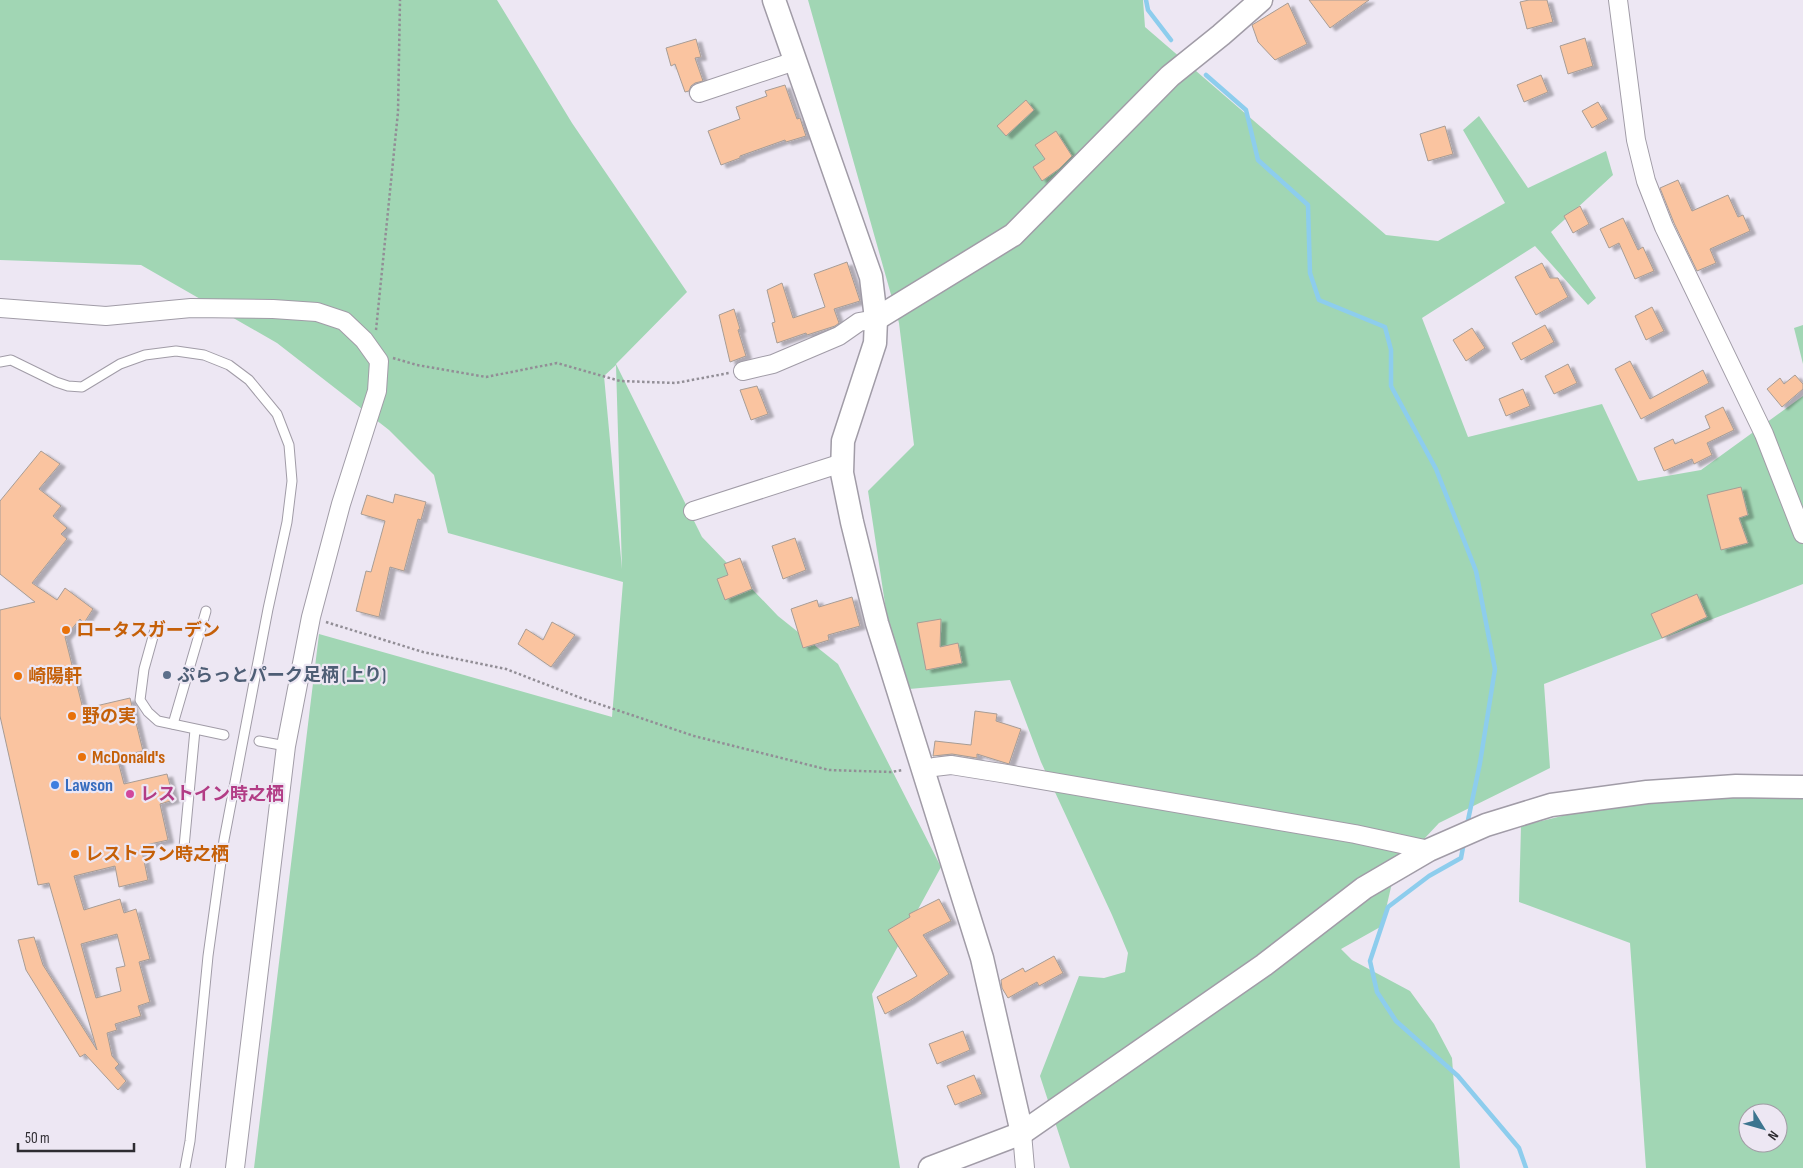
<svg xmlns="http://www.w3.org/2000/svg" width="1803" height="1168" font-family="'Sofia Sans Condensed','Noto Sans JP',sans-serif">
	<defs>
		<filter id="shadow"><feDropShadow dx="5.5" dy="3" stdDeviation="1" flood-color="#0004"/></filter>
	</defs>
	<rect width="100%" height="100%" fill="#ede7f3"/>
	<!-- green -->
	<g fill="#a1d6b4" fill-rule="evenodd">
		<path d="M0 0H497L572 123 687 292 616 364 702 537 778 616 838 664 941 867 872 994 900 1168H254L319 634 612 717 623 582 448 533 434 475 389 430 277 343 141 265 0 260ZM616 365 622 569 604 376Z"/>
		<path d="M808 0H1143L1145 27 1386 235 1438 241 1505 203 1463 130 1479 116 1528 188 1606 151 1613 175 1551 232 1596 298 1588 305 1535 246 1422 318 1468 437 1602 404 1638 481 1701 470 1803 396V584L1544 684 1550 768 1439 823 1395 870 1382 926 1341 949 1352 960 1410 991 1434 1024 1452 1058 1460 1168H1070L1040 1076 1079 976 1104 978 1125 972 1128 953 1112 915 1041 762 1010 680 898 690 868 491 914 445 899 323Z"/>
		<path d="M1803 325V364L1794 328Z"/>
		<path d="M1665 791 1803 794V1168H1646L1630 943 1519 902 1521 826ZM1748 1113H1778V1143H1748Z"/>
	</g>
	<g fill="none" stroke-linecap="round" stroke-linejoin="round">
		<!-- stream -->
		<g stroke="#8dcded" stroke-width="4.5">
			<path d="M1146 0 1148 10 1171 40"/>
			<path d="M1206 75 1246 110 1258 160 1308 205 1310 273 1319 300 1385 327 1391 350V386L1436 469 1476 571 1495 669 1480 763 1467 825"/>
			<path d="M1464 842 1461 858 1429 876 1388 907 1370 961 1377 992 1396 1021 1458 1076 1519 1148 1526 1168"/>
		</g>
	</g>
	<!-- building -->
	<g fill="#fac4a0" stroke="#a79c95" fill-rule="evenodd" filter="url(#shadow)">
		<path d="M1309 0H1369L1330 28Z"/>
		<path d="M1529 0H1547L1553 22 1527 29 1520 2Z"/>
		<path d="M1288 3 1307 44 1275 60 1258 42 1252 25Z"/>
		<path d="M1585 38 1593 66 1568 74 1560 46Z"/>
		<path d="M696 39 701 57 695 58 703 81 695 83 691 86 689 91 685 92 675 64 671 66 666 48Z"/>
		<path d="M1541 75 1548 92 1524 102 1517 85Z"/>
		<path d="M785 85 797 119 800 118 806 136 786 142 785 140 740 156V158L721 165 708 131 740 119 736 107 767 96 765 91Z"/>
		<path d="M1026 100 1034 110 1006 136 997 126Z"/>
		<path d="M1598 102 1608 119 1592 128 1582 111Z"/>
		<path d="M1445 126 1453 154 1428 161 1420 134Z"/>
		<path d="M1056 131 1072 156 1059 169 1042 181 1033 167 1045 159 1035 145Z"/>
		<path d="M1678 180 1692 211 1728 195 1738 217 1743 215 1750 231 1710 249 1716 263 1697 271 1674 223 1660 188Z"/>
		<path d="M1580 206 1589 224 1573 233 1564 216Z"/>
		<path d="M1623 218 1638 250 1643 247 1654 271 1635 279 1619 243 1609 248 1600 229Z"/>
		<path d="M847 262 860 301 834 309 839 323 835 326 807 335 806 333 777 343 772 323 775 322 767 290 782 283 793 318 825 307 814 274Z"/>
		<path d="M1542 263 1550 278H1558L1568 297 1536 315 1515 277Z"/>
		<path d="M1652 307 1664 331 1646 340 1635 316Z"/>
		<path d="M734 309 740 329 738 330 746 356 730 362 719 315Z"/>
		<path d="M1545 325 1554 342 1521 360 1512 343Z"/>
		<path d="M1472 328 1485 348 1466 361 1453 340Z"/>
		<path d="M1630 361 1650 399 1703 370 1709 383 1641 419 1615 369Z"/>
		<path d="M1568 364 1577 383 1554 394 1545 376Z"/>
		<path d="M1795 375 1803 384V389L1782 407 1767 389 1780 378 1784 384Z"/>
		<path d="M757 386 768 414 751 420 740 390Z"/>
		<path d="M1523 389 1530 406 1506 416 1499 399Z"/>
		<path d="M1723 407 1734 430 1707 443 1712 455 1694 464 1692 459 1664 471 1654 448 1673 439 1675 444 1710 428 1705 416Z"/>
		<path d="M41 451 60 464 39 489 61 506 53 516 67 528 61 534 67 539 32 583 57 600 65 588 93 609 84 623 80 619 65 637 83 709 130 698 143 751 117 757 124 784 167 774 174 800 160 804 168 840 141 846 148 880 119 887 115 866 74 876 84 910 120 899 124 913 136 909 150 959 139 962 150 1002 138 1006 141 1016 115 1024 117 1030 107 1033 112 1056 119 1064 115 1068 126 1081 118 1090 85 1054 80 1057 26 970 18 940 34 937 43 965 97 1050 49 883 38 885 0 716V610L35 602 0 574V501ZM117 934 125 966 116 968 121 991 96 998 81 944Z"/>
		<path d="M1741 487 1748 515 1739 518 1748 543 1721 550 1707 495Z"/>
		<path d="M395 494 426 502 421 520 418 519 404 571 390 567 379 617 356 611 366 571 371 572 385 521 361 514 367 495 393 503Z"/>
		<path d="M795 538 806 570 783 579 772 546Z"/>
		<path d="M740 558 752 589 725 600 717 579 728 575 724 564Z"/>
		<path d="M1697 594 1707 617 1662 638 1651 614Z"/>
		<path d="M852 597 860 626 828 635 829 640 803 648 791 609 817 600 819 607Z"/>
		<path d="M941 619 940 647 958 643 962 663 926 670 917 623Z"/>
		<path d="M552 622 575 635 551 667 518 644 526 629 543 640Z"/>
		<path d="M975 711 997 714 996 721 1021 729 1009 764 977 754V758L952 754 933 756 935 741 971 745Z"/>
		<path d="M939 899 951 921 923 935 949 974 909 1001 885 1014 877 997 917 976 888 930 910 917 909 914Z"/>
		<path d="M1054 956 1063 973 1039 986 1037 982 1008 998 1002 988 1001 980 1023 968 1025 972Z"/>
		<path d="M963 1031 970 1050 937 1064 929 1044Z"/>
		<path d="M974 1075 982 1094 955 1105 947 1086Z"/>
	</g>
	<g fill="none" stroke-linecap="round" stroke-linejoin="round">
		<!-- service casing -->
		<g stroke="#a19ca7" stroke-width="11">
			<g id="service">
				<path d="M0 362 11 360 56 382 68 386 82 387 120 364 145 355 176 351 204 355 229 365 249 380 277 414 289 445 292 481 287 522 268 609 224 840 208 956 190 1141 185 1168"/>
				<path d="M156 626 144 669 140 700 148 712 158 721 224 735"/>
				<path d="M173 724 206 611"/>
				<path d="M259 741 286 746"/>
				<path d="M184 847 195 730"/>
			</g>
		</g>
		<!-- minor casing -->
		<g stroke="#a19ca7" stroke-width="20">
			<g id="minor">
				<path d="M1618 0 1636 140 1646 181 1664 227 1764 434 1803 534"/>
				<path d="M699 93 795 61"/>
				<path d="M0 308 106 316 191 308 273 309 317 312 344 321 364 340 379 361 377 391 341 504 311 617 286 746 235 1168"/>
				<path d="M743 371 773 364 839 336 859 322 876 319"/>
				<path d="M693 511 842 463"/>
				<path d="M934 767 951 765 1001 773 1355 834 1429 850"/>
				<path d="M1022 1133 1025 1168"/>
			</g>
		</g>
		<!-- tertiary casing -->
		<g stroke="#a19ca7" stroke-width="25">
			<g id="tertiary">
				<path d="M774 0 871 277 876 319 875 343 843 441 842 473 852 522 877 623 982 958 1022 1133"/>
				<path d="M876 319 1013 235 1170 76 1221 35 1261 0"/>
				<path d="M930 1168 1022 1133 1264 965 1364 888 1429 850 1486 825 1551 805 1647 792 1736 786 1803 787"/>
			</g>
		</g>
		<!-- path -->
		<g stroke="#928e96" stroke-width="2.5" stroke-dasharray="2.5 2.5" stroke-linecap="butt">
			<path d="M376 330 398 112 400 0"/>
			<path d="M393 358 417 365 486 377 557 363 620 381 676 383 729 373"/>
			<path d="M326 622 423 652 506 669 581 698 694 736 829 770 891 772 903 770"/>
		</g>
		<!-- service -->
		<use href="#service" stroke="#fff" stroke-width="9"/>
		<!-- minor -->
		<use href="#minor" stroke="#fff" stroke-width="18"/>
		<!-- tertiary -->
		<use href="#tertiary" stroke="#fff" stroke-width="22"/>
	</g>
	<!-- markers -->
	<g fill="#e8710a" stroke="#ede7f3" stroke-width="2">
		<circle cx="66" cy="630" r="5"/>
		<circle cx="18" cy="676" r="5"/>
		<circle cx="72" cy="716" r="5"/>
		<circle cx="82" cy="757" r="5"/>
		<circle cx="75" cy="854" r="5"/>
	</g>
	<circle fill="#5c6f8a" stroke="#ede7f3" stroke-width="2" cx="167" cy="675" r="5"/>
	<circle fill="#3f7fe0" stroke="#ede7f3" stroke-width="2" cx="55" cy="785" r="5"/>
	<circle fill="#d1479c" stroke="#ede7f3" stroke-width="2" cx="130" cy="794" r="5"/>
	<g text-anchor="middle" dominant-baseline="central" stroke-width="4.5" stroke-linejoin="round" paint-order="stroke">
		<!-- food labels -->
		<g font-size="18" font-weight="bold" fill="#c56008" stroke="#ede7f3" text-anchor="start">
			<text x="76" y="630">ロータスガーデン</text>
			<text x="28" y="676">崎陽軒</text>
			<text x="82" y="716">野の実</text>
			<text x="92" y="757">McDonald's</text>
			<text x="85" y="854">レストラン時之栖</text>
		</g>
		<!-- service labels -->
		<g font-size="18" font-weight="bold" fill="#4e5e75" stroke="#ede7f3" text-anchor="start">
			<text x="177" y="675">ぷらっとパーク足柄 (上り)</text>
		</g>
		<!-- shop labels -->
		<g font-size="18" font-weight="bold" fill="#366cbe" stroke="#ede7f3" text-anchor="start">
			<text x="65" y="785">Lawson</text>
		</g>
		<!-- hotel labels -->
		<g font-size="18" font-weight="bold" fill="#b23c85" stroke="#ede7f3" text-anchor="start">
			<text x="140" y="794">レストイン時之栖</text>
		</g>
	</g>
	<!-- north arrow -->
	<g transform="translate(1763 1128) rotate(127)"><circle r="24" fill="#ede7f3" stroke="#a19ca5"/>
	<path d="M0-4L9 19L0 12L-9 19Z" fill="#3c758f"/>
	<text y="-8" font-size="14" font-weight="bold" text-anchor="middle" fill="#2e2c31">N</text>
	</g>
	<!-- scale -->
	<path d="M18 1143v8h116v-8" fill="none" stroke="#2e2c31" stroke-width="2.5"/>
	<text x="25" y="1143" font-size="15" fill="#2e2c31" stroke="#ede7f3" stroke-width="4" paint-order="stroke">50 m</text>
</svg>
